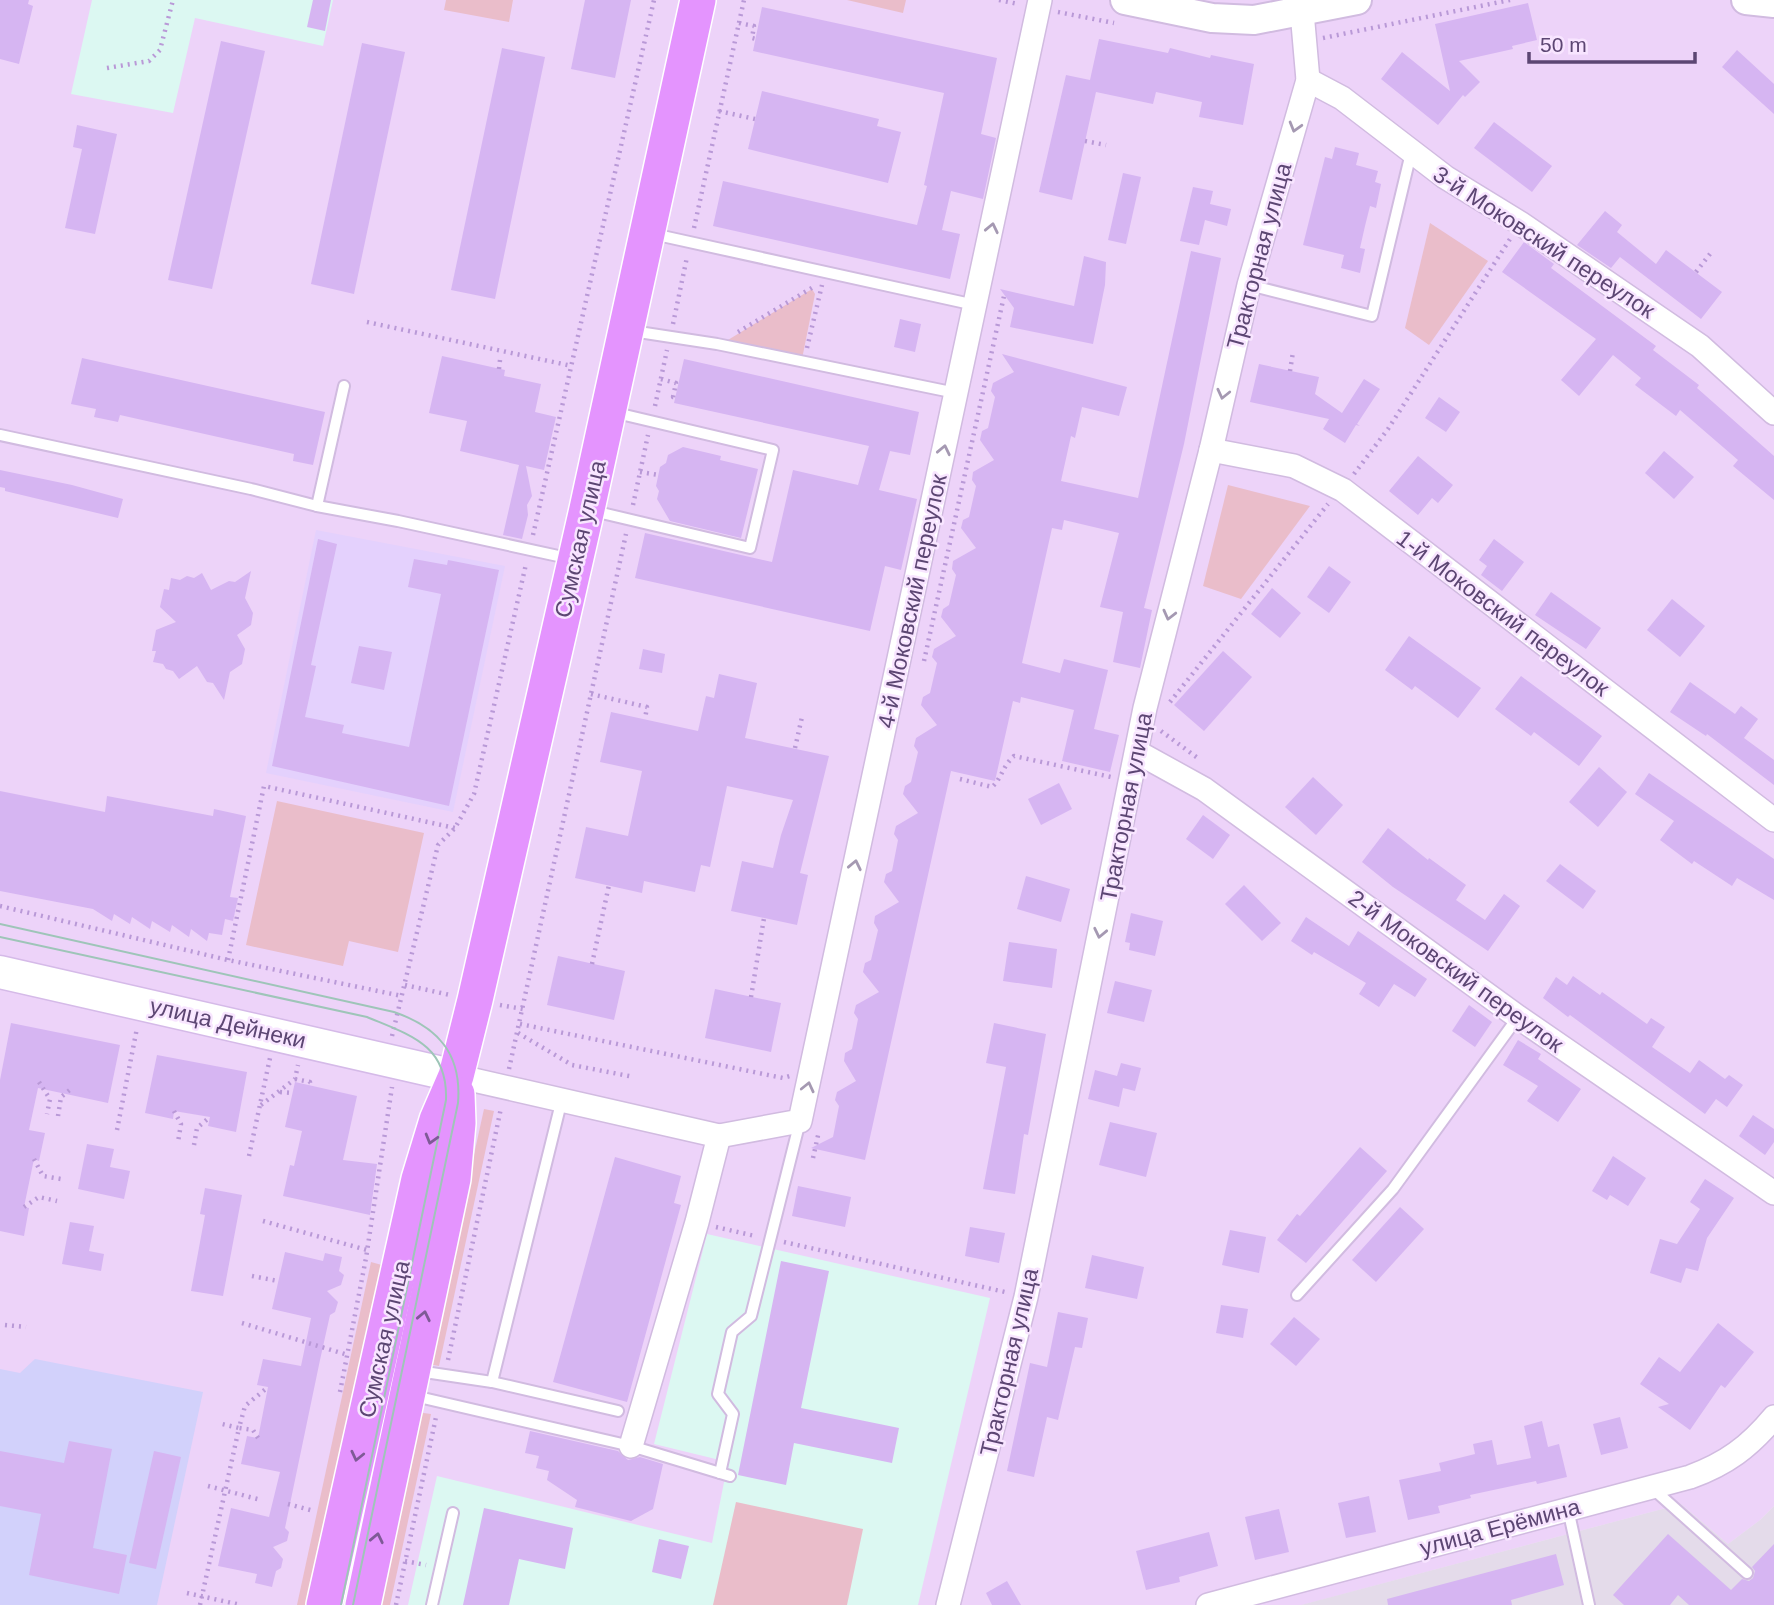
<svg xmlns="http://www.w3.org/2000/svg" width="1774" height="1605" font-family="Helvetica,sans-serif">
	<rect width="100%" height="100%" fill="#f5defd"/>
	<!-- residential -->
	<path fill="#edd3f9" d="M0 0H1774V1506L1760 1520 1728 1544 1681 1504 1302 1605H0Z"/>
	<!-- commercial -->
	<path fill="#e4d1fd" d="M316 530 505 566 453 812 266 773Z"/>
	<!-- industrial -->
	<path fill="#e4dbea" d="M1681 1504 1728 1544 1760 1520 1774 1506V1605H1301Z"/>
	<!-- education -->
	<g fill="#dcf8f2">
		<path d="M92 0H333L323 46 195 18 173 113 71 94Z"/>
		<path d="M707 1234 990 1298 918 1605H408L437 1476 712 1543 728 1462 654 1444Z"/>
	</g>
	<!-- medical -->
	<path fill="#d2d1fb" d="M35 1359 203 1392 157 1605H0V1369L20 1373Z"/>
	<!-- green -->
	<g fill="#eabdca">
		<path d="M446 0H513L509 22 444 10Z"/>
		<path d="M847 0H906L903 13Z"/>
		<path d="M1430 223 1488 261 1429 345 1405 328Z"/>
		<path d="M812 289 815 294 802 359 723 343Z"/>
		<path d="M1228 485 1310 506 1241 599 1203 586Z"/>
		<path d="M277 801 424 833 398 952 349 941 343 966 246 945Z"/>
		<path d="M484 1109 494 1111 439 1366 428 1364Z"/>
		<path d="M371 1262 389 1267 312 1605H297Z"/>
		<path d="M416 1412 431 1414 390 1605H377Z"/>
		<path d="M736 1502 863 1529 847 1605H713Z"/>
	</g>
	<!-- building -->
	<g fill="#d6b5f2">
		<path d="M0 0H29L28 4 33 6 19 64 0 59Z"/>
		<path d="M313 0H331L325 31 307 27Z"/>
		<path d="M585 0H631L615 78 571 69Z"/>
		<path d="M1528 3 1537 40 1512 46 1513 49 1459 61 1480 82 1465 97 1463 95 1438 125 1381 79 1402 52 1450 91 1435 24Z"/>
		<path d="M762 7 997 58 981 134 996 138 983 199 951 191 942 230 960 234 950 279 713 226 723 181 917 225 927 186 924 185 944 93 753 51Z"/>
		<path d="M1099 39 1168 53 1170 48 1210 58 1211 55 1254 64 1243 125 1199 117 1202 102 1156 92 1153 104 1096 92 1072 200 1039 192 1066 75 1090 80Z"/>
		<path d="M221 41 265 51 212 289 168 280Z"/>
		<path d="M362 43 405 52 354 294 311 284Z"/>
		<path d="M502 48 545 57 495 299 451 290Z"/>
		<path d="M1737 50 1774 84V114L1722 67Z"/>
		<path d="M762 91 879 119 877 126 901 132 888 183 748 149Z"/>
		<path d="M1494 122 1552 166 1532 192 1474 148Z"/>
		<path d="M77 125 117 134 95 234 65 228 82 149 73 147Z"/>
		<path d="M1335 147 1359 153 1356 165 1378 171 1375 182 1381 184 1376 208 1370 206 1365 226 1360 248 1365 249 1360 273 1341 268 1344 255 1303 245 1325 157 1332 159Z"/>
		<path d="M1123 173 1141 177 1126 244 1108 240Z"/>
		<path d="M1193 187 1213 191 1210 204 1231 209 1227 226 1205 220 1199 245 1180 241Z"/>
		<path d="M1605 211 1622 225 1617 232 1656 264 1666 250 1722 292 1701 319 1620 257 1611 268 1577 245Z"/>
		<path d="M1524 242 1554 264 1551 268 1656 346 1653 350 1699 385 1697 388 1774 456V500L1733 466 1738 460 1680 410 1676 416 1635 385 1641 378 1613 355 1579 396 1561 380 1596 339 1502 272Z"/>
		<path d="M1191 251 1221 258 1184 444 1144 608 1152 610 1140 668 1113 662 1123 612 1100 607 1119 533 1064 520 1062 530 1052 528 1022 663 1060 673 1064 659 1108 670 1094 729 1119 735 1110 772 1062 761 1074 710 1021 697 1020 703 1013 701 995 781 951 771 865 1160 811 1148 833 1137 839 1106 835 1100 837 1092 856 1081 844 1061 845 1053 852 1049 858 1019 854 1013 856 1005 879 992 863 972 865 963 871 960 878 930 874 923 875 916 899 902 884 882 886 874 892 871 898 840 894 834 896 826 918 813 903 794 905 786 911 782 918 752 914 746 916 738 937 725 921 705 923 697 930 693 937 663 932 657 934 649 956 636 941 617 943 609 949 605 956 575 952 569 953 561 976 548 961 528 963 520 969 517 976 486 972 480 973 472 994 460 980 440 982 431 988 428 995 397 991 391 993 383 1014 372 1002 354 1127 387 1119 416 1082 407 1075 438 1071 436 1061 481 1138 498Z"/>
		<path d="M1084 256 1106 262 1105 285 1093 344 1010 327 1014 308 1000 289 1074 306Z"/>
		<path d="M900 319 921 324 915 352 894 347Z"/>
		<path d="M442 356 505 370 504 376 541 384 535 412 556 417 544 470 526 466 532 496 527 505 528 515 522 539 503 535 519 465 460 451 467 421 429 413Z"/>
		<path d="M82 358 325 412 313 465 293 461 294 454 120 415 118 422 94 417 96 409 71 404Z"/>
		<path d="M684 359 919 412 910 455 890 451 879 490 917 499 901 570 885 566 870 631 635 578 645 533 772 562 793 470 858 485 869 446 674 403Z"/>
		<path d="M1259 364 1319 377 1315 394 1342 413 1364 379 1380 389 1357 424 1360 426 1356 425 1345 443 1323 429 1329 419 1250 402Z"/>
		<path d="M1439 397 1460 412 1446 432 1425 418Z"/>
		<path d="M683 447 721 456 720 460 758 469 741 538 670 521 657 499 659 491 656 486 660 467 666 463 668 455Z"/>
		<path d="M1664 451 1694 477 1674 499 1645 473Z"/>
		<path d="M1418 456 1453 485 1438 503 1432 498 1418 515 1389 491Z"/>
		<path d="M0 470 72 485 123 499 118 518 5 491V488L0 487Z"/>
		<path d="M318 539 337 544 311 665 316 666 305 717 344 725 342 733 409 747 441 594 408 587 414 559 447 565 448 560 499 570 449 806 272 766Z"/>
		<path d="M1494 539 1524 562 1502 591 1481 575 1487 566 1479 560Z"/>
		<path d="M1329 566 1351 582 1329 613 1307 597Z"/>
		<path d="M251 571 245 598 253 613 251 625 237 635 245 649 242 664 230 672 224 700 213 683 207 682 197 666 179 679 173 671 166 669 163 664 153 662 156 651H152L156 630 176 622 160 607 164 589 169 590 171 578 180 580 187 576 194 578 202 573 211 590 229 581 235 582Z"/>
		<path d="M1272 588 1301 613 1280 638 1251 614Z"/>
		<path d="M1551 592 1601 628 1586 649 1535 615Z"/>
		<path d="M1672 599 1705 626 1680 657 1647 630Z"/>
		<path d="M1409 636 1481 688 1458 718 1415 686 1412 690 1385 670Z"/>
		<path d="M359 646 392 652 384 690 351 683Z"/>
		<path d="M643 649 665 654 662 673 639 669Z"/>
		<path d="M1223 651 1252 677 1204 731 1174 705Z"/>
		<path d="M719 674 757 683 745 738 829 756 800 873 808 875 797 925 731 911 742 861 773 868 781 835 793 800 727 786 710 867 701 865 695 892 644 881 642 893 575 878 586 827 628 836 642 771 600 762 611 712 698 731 706 696 714 698Z"/>
		<path d="M1521 676 1602 736 1579 766 1534 732 1531 736 1495 709Z"/>
		<path d="M1690 682 1735 714 1741 706 1758 719 1744 738 1774 760V785L1707 734 1706 736 1670 712Z"/>
		<path d="M1599 767 1627 792 1598 827 1569 802Z"/>
		<path d="M1649 773 1774 859V900L1737 878 1732 886 1694 861 1692 864 1660 840 1674 821 1635 794Z"/>
		<path d="M1313 777 1343 805 1316 835 1285 807Z"/>
		<path d="M1059 783 1072 809 1041 825 1028 799Z"/>
		<path d="M0 791 105 812 107 796 213 816 214 809 246 816 230 897 238 898 233 921 225 919 222 935 209 933 207 941 191 929 189 937 172 925 170 932 152 921 150 929 132 917 130 924 114 914 112 921 93 909 0 891Z"/>
		<path d="M1203 815 1230 835 1213 859 1186 839Z"/>
		<path d="M1388 828 1428 860 1429 858 1466 885 1456 900 1485 920 1504 894 1520 906 1488 951 1393 887 1362 862Z"/>
		<path d="M1560 864 1596 891 1583 909 1546 881Z"/>
		<path d="M1026 876 1070 889 1061 922 1017 909Z"/>
		<path d="M1244 885 1281 923 1262 941 1225 904Z"/>
		<path d="M1131 913 1163 921 1155 956 1129 950 1130 943 1125 942Z"/>
		<path d="M1306 917 1349 946 1358 931 1427 979 1415 997 1394 984 1379 1007 1359 994 1366 983 1314 952 1312 955 1291 941Z"/>
		<path d="M1009 942 1057 949 1052 988 1003 981Z"/>
		<path d="M558 956 625 971 614 1020 547 1005Z"/>
		<path d="M1573 976 1600 995 1602 992 1647 1024 1651 1018 1665 1027 1652 1047 1690 1073 1699 1060 1725 1079 1729 1075 1743 1085 1727 1107 1716 1099 1705 1114 1570 1015 1568 1017 1543 998 1556 977 1567 985Z"/>
		<path d="M1115 981 1152 990 1144 1022 1107 1013Z"/>
		<path d="M715 989 781 1003 771 1052 705 1038Z"/>
		<path d="M1469 1005 1492 1022 1475 1047 1452 1031Z"/>
		<path d="M11 1023 120 1045 108 1103 38 1088 29 1130 45 1133 39 1161 34 1159 24 1207 29 1208 24 1236 0 1231V1080Z"/>
		<path d="M994 1023 1046 1034 1028 1135 1024 1134 1015 1194 983 1189 1006 1067 986 1063Z"/>
		<path d="M1518 1040 1541 1054 1538 1059 1581 1089 1558 1122 1527 1101 1538 1086 1503 1065Z"/>
		<path d="M157 1055 247 1072 236 1132 208 1126 210 1117 174 1111 173 1119 145 1113Z"/>
		<path d="M1121 1063 1141 1068 1135 1091 1123 1088 1119 1107 1088 1099 1095 1070 1117 1076Z"/>
		<path d="M295 1082 357 1096 343 1160 377 1164 370 1215 283 1196 290 1165 294 1166 302 1131 285 1127Z"/>
		<path d="M1753 1115 1774 1129V1142L1765 1155 1739 1136Z"/>
		<path d="M1110 1122 1157 1133 1146 1177 1099 1165Z"/>
		<path d="M87 1144 114 1149 110 1167 130 1171 124 1199 78 1189Z"/>
		<path d="M1360 1147 1387 1171 1306 1263 1277 1240 1297 1214 1300 1216Z"/>
		<path d="M1613 1156 1646 1178 1628 1206 1610 1195 1607 1200 1592 1191Z"/>
		<path d="M615 1157 681 1176 674 1203 681 1205 627 1402 553 1382Z"/>
		<path d="M1705 1179 1734 1198 1707 1238 1698 1271 1686 1268 1681 1283 1650 1273 1660 1239 1677 1244 1700 1209 1690 1202Z"/>
		<path d="M798 1186 851 1197 845 1227 792 1216Z"/>
		<path d="M205 1188 242 1195 223 1296 191 1291 205 1215 200 1214Z"/>
		<path d="M1400 1207 1424 1229 1376 1282 1352 1260Z"/>
		<path d="M70 1222 94 1226 89 1251 104 1254 101 1271 62 1264Z"/>
		<path d="M970 1227 1005 1233 999 1263 965 1256Z"/>
		<path d="M1230 1230 1266 1237 1259 1273 1222 1265Z"/>
		<path d="M285 1252 323 1261 325 1253 342 1257 339 1271 344 1275 341 1285 327 1291 338 1302 335 1312 330 1315 320 1360 285 1528 289 1532 287 1541 273 1547 283 1559 281 1568 276 1571 272 1587 255 1583 257 1574 218 1566 231 1508 269 1517 280 1472 241 1464 247 1436 258 1438 268 1387 257 1385 263 1359 301 1366 311 1318 272 1309Z"/>
		<path d="M1092 1255 1144 1267 1137 1299 1085 1288Z"/>
		<path d="M781 1261 829 1271 801 1408 899 1428 892 1463 794 1443 786 1485 738 1475Z"/>
		<path d="M1221 1305 1248 1309 1243 1338 1216 1333Z"/>
		<path d="M1058 1312 1088 1318 1082 1348 1075 1347 1058 1420 1047 1417 1034 1477 1007 1471 1030 1363 1047 1367Z"/>
		<path d="M1294 1317 1320 1339 1296 1366 1270 1344Z"/>
		<path d="M1718 1323 1754 1352 1725 1388 1721 1385 1690 1430 1658 1407 1669 1404 1640 1384 1659 1357 1680 1372Z"/>
		<path d="M1620 1417 1628 1448 1601 1455 1593 1424Z"/>
		<path d="M1542 1421 1548 1447 1559 1444 1567 1477 1537 1484 1536 1481 1470 1495 1471 1498 1438 1506 1440 1513 1408 1520 1399 1480 1441 1471 1439 1463 1475 1454 1473 1444 1492 1440 1497 1465 1531 1458 1524 1426Z"/>
		<path d="M530 1431 618 1451 628 1460 640 1457 663 1464 653 1509 631 1521 575 1507 577 1500 547 1480 549 1471 536 1468 539 1456 525 1453Z"/>
		<path d="M69 1441 112 1449 93 1548 127 1555 119 1594 29 1575 41 1514 0 1506V1451L64 1463Z"/>
		<path d="M154 1451 181 1457 156 1569 129 1563Z"/>
		<path d="M1369 1496 1376 1532 1346 1538 1338 1503Z"/>
		<path d="M484 1508 573 1528 565 1569 519 1559 509 1605H463Z"/>
		<path d="M1279 1509 1289 1552 1255 1560 1245 1517Z"/>
		<path d="M1209 1532 1218 1566 1179 1577 1180 1582 1146 1590 1136 1551Z"/>
		<path d="M1668 1534 1731 1590 1742 1579 1749 1581 1753 1578 1755 1571 1752 1567 1774 1544V1605H1689L1678 1595 1670 1605H1624L1613 1595Z"/>
		<path d="M659 1539 689 1546 681 1579 652 1572Z"/>
		<path d="M1556 1554 1564 1585 1511 1600 1512 1605H1388L1387 1599Z"/>
		<path d="M1007 1581 1021 1605H992L986 1593Z"/>
	</g>
	<g fill="none" stroke-linecap="round" stroke-linejoin="round">
		<!-- service casing -->
		<g stroke="#d1bbe0" stroke-width="14">
			<g id="service">
				<path d="M653 234 975 305"/>
				<path d="M1249 285 1372 316 1411 153"/>
				<path d="M632 331 717 344 956 393"/>
				<path d="M0 435 251 489 317 506 398 521 572 559"/>
				<path d="M317 506 344 386"/>
				<path d="M593 511 750 548 773 450 612 412"/>
				<path d="M1297 1295 1393 1189 1518 1017"/>
				<path d="M418 1371 492 1382 618 1411"/>
				<path d="M492 1382 562 1099"/>
				<path d="M410 1395 631 1446 730 1476"/>
				<path d="M720 1473 733 1414 718 1394 732 1332 751 1316 800 1121"/>
				<path d="M1651 1487 1747 1573"/>
				<path d="M1568 1509 1589 1605"/>
				<path d="M432 1605 453 1513"/>
			</g>
		</g>
		<!-- minor casing -->
		<g stroke="#d1bbe0" stroke-width="26">
			<g id="minor">
				<path d="M1308 80 1342 98 1445 177 1520 223 1700 346 1774 413"/>
				<path d="M1211 450 1294 466 1343 490 1774 820"/>
				<path d="M1137 752 1204 789 1518 1017 1774 1193"/>
				<path d="M456 1076 719 1136 697 1222 631 1446"/>
				<path d="M719 1136 800 1121 1040 0"/>
				<path d="M948 1605 1026 1297 1145 708 1211 450 1249 285 1308 80 1302 12"/>
				<path d="M1208 1605 1690 1477C1726 1464 1749 1447 1774 1417"/>
			</g>
		</g>
		<!-- tertiary casing -->
		<g stroke="#d1bbe0" stroke-width="32">
			<g id="tertiary">
				<path d="M1125 0 1212 18 1254 20 1357 0"/>
				<path d="M1746 0 1774 3"/>
			</g>
		</g>
		<!-- secondary casing -->
		<g stroke="#d5bae8" stroke-width="35">
			<path id="secondary" d="M0 972 456 1076"/>
		</g>
		<!-- primary casing -->
		<g stroke="#fff" stroke-width="38">
			<g id="primary">
				<path d="M324 1605 419 1179 437 1120 456 1076 475 1000 587 509 698 0"/>
				<path d="M363 1605 453 1179 458 1123 457 1094"/>
			</g>
		</g>
		<!-- path -->
		<g stroke="#b999d7" stroke-width="4.5" stroke-dasharray="2 5" stroke-linecap="butt">
			<path d="M999 0 1018 4"/>
			<path d="M1058 12 1114 23"/>
			<path d="M739 23 754 26 752 38 756 39"/>
			<path d="M1323 38 1510 0"/>
			<path d="M107 68 149 61 160 50 173 0"/>
			<path d="M719 111 755 119"/>
			<path d="M1085 141 1106 145"/>
			<path d="M694 228 744 0"/>
			<path d="M1696 272 1713 250"/>
			<path d="M367 322 572 366"/>
			<path d="M673 324 687 257"/>
			<path d="M738 332 815 286"/>
			<path d="M807 348 822 285"/>
			<path d="M499 369 500 360"/>
			<path d="M1290 371 1293 352"/>
			<path d="M661 379 676 383 673 397H675"/>
			<path d="M655 406 667 350"/>
			<path d="M640 472 659 475"/>
			<path d="M1354 474 1388 429 1510 239"/>
			<path d="M633 505 648 435"/>
			<path d="M533 535 654 0"/>
			<path d="M924 661 1004 296"/>
			<path d="M591 694 647 707 645 719"/>
			<path d="M1170 702 1328 504"/>
			<path d="M1161 731 1199 759"/>
			<path d="M795 748 802 717"/>
			<path d="M960 779 992 787C1002 778 1002 767 1014 756L1111 777"/>
			<path d="M0 906 228 960 402 996"/>
			<path d="M228 960 264 786 455 828"/>
			<path d="M592 964 609 885"/>
			<path d="M405 985 450 995"/>
			<path d="M751 997 764 918"/>
			<path d="M500 1005 523 1009"/>
			<path d="M520 1024 783 1078 790 1076"/>
			<path d="M518 1033 572 1065 634 1077"/>
			<path d="M392 1036 438 845 455 828 474 794 526 564"/>
			<path d="M509 1069 626 534"/>
			<path d="M295 1079 310 1082V1085"/>
			<path d="M39 1082 50 1099 47 1114"/>
			<path d="M280 1092 293 1093"/>
			<path d="M261 1105 295 1079 298 1065"/>
			<path d="M174 1111 181 1124 178 1142"/>
			<path d="M58 1116 61 1097 71 1089"/>
			<path d="M117 1130 137 1028"/>
			<path d="M194 1145 197 1128 210 1117"/>
			<path d="M249 1156 270 1058"/>
			<path d="M813 1158 819 1131"/>
			<path d="M34 1159 43 1176 61 1179"/>
			<path d="M24 1207 39 1197 57 1201"/>
			<path d="M263 1221 367 1250"/>
			<path d="M716 1227 755 1236"/>
			<path d="M784 1242 1005 1292"/>
			<path d="M252 1276 278 1281"/>
			<path d="M242 1323 348 1355"/>
			<path d="M5 1325 26 1327"/>
			<path d="M448 1360 501 1108"/>
			<path d="M340 1392 366 1258 392 1087"/>
			<path d="M258 1438 253 1430 239 1428 245 1406 268 1387"/>
			<path d="M208 1486 261 1500"/>
			<path d="M288 1504 314 1511"/>
			<path d="M405 1561 426 1565"/>
			<path d="M187 1593 241 1605"/>
			<path d="M200 1605 239 1428 222 1424"/>
			<path d="M396 1605 436 1417"/>
		</g>
		<!-- service -->
		<use href="#service" stroke="#fff" stroke-width="10"/>
		<!-- minor -->
		<use href="#minor" stroke="#fff" stroke-width="23"/>
		<!-- tertiary -->
		<use href="#tertiary" stroke="#fff" stroke-width="28"/>
		<!-- secondary -->
		<use href="#secondary" stroke="#fff" stroke-width="32"/>
		<!-- primary -->
		<use href="#primary" stroke="#e494fe" stroke-width="35"/>
		<!-- tram -->
		<g stroke="#9ec5b8" stroke-width="2">
			<path d="M0 924 394 1012C438 1027 462 1054 458 1103L353 1605"/>
			<path d="M0 937 367 1017C410 1035 448 1045 446 1100L341 1605"/>
		</g>
	</g>
	<!-- one-way arrows -->
	<defs><path id="oneway-chevron" d="M-2-3.5L2.5 0L-2 3.5" fill="none" stroke-width="1.6" stroke-linecap="round" stroke-linejoin="round" transform="scale(1.75)"/></defs>
	<g stroke="#a599b2">
		<use href="#oneway-chevron" transform="translate(1295 127) rotate(106)"/>
		<use href="#oneway-chevron" transform="translate(992 228) rotate(-78)"/>
		<use href="#oneway-chevron" transform="translate(1223 394) rotate(103)"/>
		<use href="#oneway-chevron" transform="translate(944 450) rotate(-78)"/>
		<use href="#oneway-chevron" transform="translate(1169 615) rotate(104)"/>
		<use href="#oneway-chevron" transform="translate(855 865) rotate(-78)"/>
		<use href="#oneway-chevron" transform="translate(1100 933) rotate(102)"/>
		<use href="#oneway-chevron" transform="translate(808 1087) rotate(-77)"/>
	</g>
	<g stroke="#7e5a96">
		<use href="#oneway-chevron" transform="translate(431 1139) rotate(106)"/>
		<use href="#oneway-chevron" transform="translate(424 1316) rotate(-78)"/>
		<use href="#oneway-chevron" transform="translate(357 1456) rotate(103)"/>
		<use href="#oneway-chevron" transform="translate(377 1538) rotate(-78)"/>
	</g>
	<g text-anchor="middle" dominant-baseline="central" stroke-width="5" stroke-linejoin="round" paint-order="stroke">
		<!-- street labels -->
		<g font-size="23" fill="#5c4673" stroke="#f8e5ff">
			<text transform="translate(1544 242) rotate(33)">3-й Моковский переулок</text>
			<text transform="translate(1259 256) rotate(-75)">Тракторная улица</text>
			<text transform="translate(580 539) rotate(-77)">Сумская улица</text>
			<text transform="translate(912 601) rotate(-78)">4-й Моковский переулок</text>
			<text transform="translate(1503 613) rotate(37)">1-й Моковский переулок</text>
			<text transform="translate(1126 807) rotate(-79)">Тракторная улица</text>
			<text transform="translate(1456 971) rotate(36)">2-й Моковский переулок</text>
			<text transform="translate(228 1023) rotate(13)">улица Дейнеки</text>
			<text transform="translate(384 1339) rotate(-77)">Сумская улица</text>
			<text transform="translate(1009 1362) rotate(-77)">Тракторная улица</text>
			<text transform="translate(1500 1527) rotate(-15)">улица Ерёмина</text>
		</g>
	</g>
	<!-- scale -->
	<path d="M1529 52v10h166v-10" fill="none" stroke="#5c4673" stroke-width="3.5"/>
	<text x="1540" y="52" font-size="21" fill="#5c4673" stroke="#f8e5ff" stroke-width="5" paint-order="stroke">50 m</text>
</svg>
